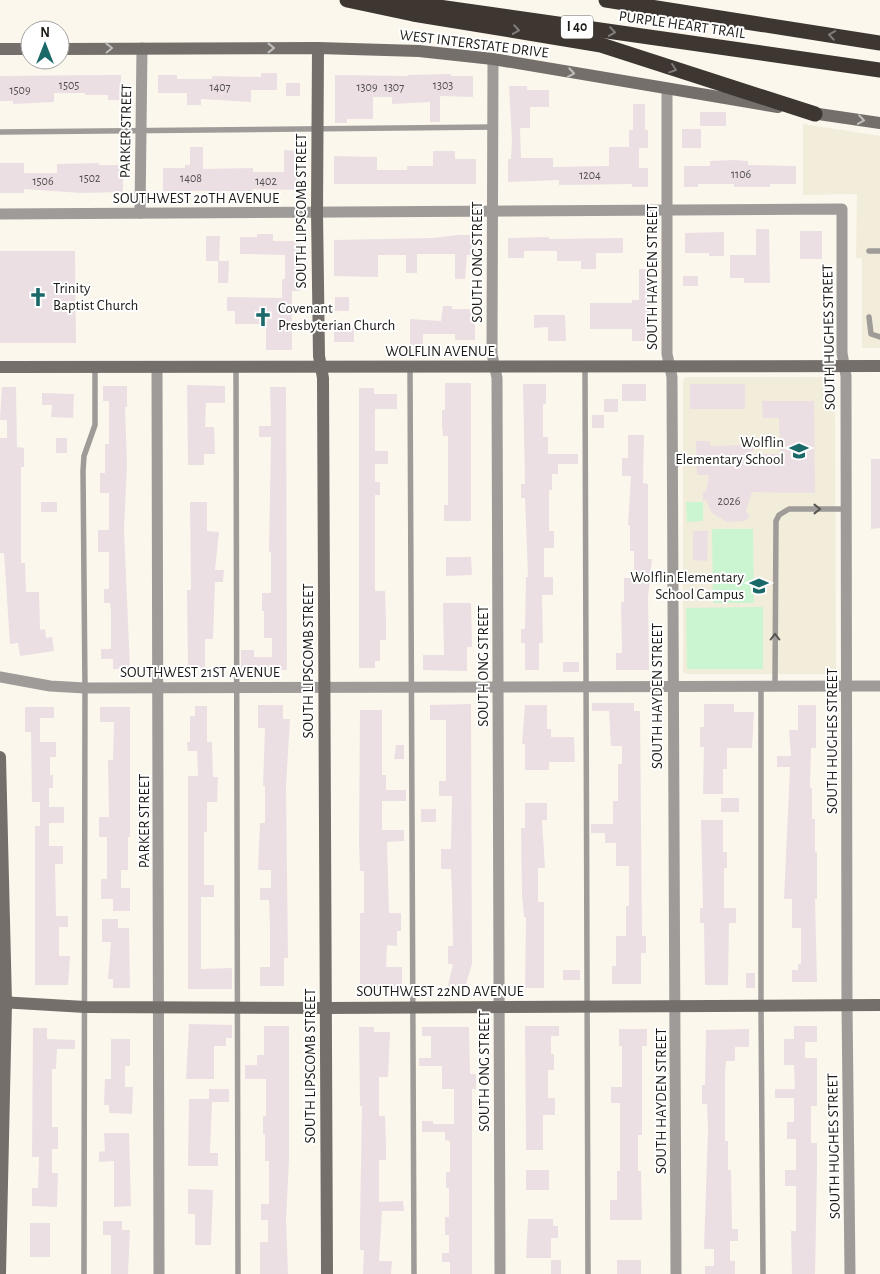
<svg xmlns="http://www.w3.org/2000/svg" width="880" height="1274" font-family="'Alegreya Sans',sans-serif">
	<rect width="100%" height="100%" fill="#fbf7ed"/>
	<!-- built -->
	<g fill="#f2ecda">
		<path d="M803 124 880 136V348H862V258H856L857 194 803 195Z"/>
		<path d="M686 377H832L835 380 836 671 833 674H687L683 672V380Z"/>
	</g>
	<!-- green -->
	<g fill="#cbf5d1">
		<path d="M686 502H703V521L687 522Z"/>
		<path d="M712 529H753L754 603H713Z"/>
		<path d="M763 607V669H687L686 608Z"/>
	</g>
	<!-- building -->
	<g fill="#ebdfe3">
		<path d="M261 73H277V90H251V102L201 99V105H187V93H158V75H177V79H212V76L261 77Z"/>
		<path d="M451 74V76H473V97L440 96V122H430V102L392 104V97H373V119H347V123H335V75L408 76V75Z"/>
		<path d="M108 75H121V100H108V95H85V93H54V102L13 104V101H0V76Z"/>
		<rect x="286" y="83" width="14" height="13"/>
		<path d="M509 86H527V90H549V107H530V128H520L521 158H553V167L609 166V147H629V130H633V104H645V130H648V148H639V168H648V187H632V184L559 185V180L508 182V159H511L512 141Z"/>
		<rect x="700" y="112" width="26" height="14"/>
		<rect x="682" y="129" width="19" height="19"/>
		<path d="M190 147H203V169L253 168V172H284V150L299 151 300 190 253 189V191H221V193H209V191H163V168H185V165H190Z"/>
		<path d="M433 151H455V159H476V184H334V156L377 157V170H407V166H433Z"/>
		<path d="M734 160 748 161V165L796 166V184H770V187H734V184H698V187H684V166H710V161Z"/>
		<path d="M0 163H24V173H57V164L99 163V165H123V192L81 193 24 189V193H0Z"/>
		<path d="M756 229H769L770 283H744V278H730V255H756Z"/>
		<rect x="800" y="231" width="22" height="28"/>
		<path d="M724 232V256H709V253H685V233Z"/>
		<path d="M257 234H273V241H301L300 291H292V350H266V324H235V311H227V297L282 298V279H285V255L240 254V237H257Z"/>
		<path d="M457 235H476V255H467L465 279H455V254H417V273H406V255H378V277L334 276V240L433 238Z"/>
		<path d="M206 236H220L219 261H206Z"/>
		<path d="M549 237V239L623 238V253H596V269H581V261H557V251H524V258H508V238Z"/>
		<path d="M0 251H75L76 343H0Z"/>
		<path d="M218 261H229L228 283H218Z"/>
		<path d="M639 269H648L650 341H632V329H590V303H632V300H639Z"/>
		<rect x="683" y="276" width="15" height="10"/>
		<rect x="335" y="297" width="14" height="14"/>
		<path d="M443 306H452V309H475V340H455V334H423V345H410V319L441 321Z"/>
		<path d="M534 315H565L566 341H548V327L534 328Z"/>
		<rect x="334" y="327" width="20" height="15"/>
		<path d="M445 383H471V521H444V505H448V436H443L442 425V410H445Z"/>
		<path d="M523 384H546V404H543V437H548V454H578V464H558V474H552V490H549V531H554V548H544V577H553V595H542L543 643H539V670H525V643H521V629H525L526 577H528L525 498H521V484H525Z"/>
		<rect x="622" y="384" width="24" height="17"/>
		<rect x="690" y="384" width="55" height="25"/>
		<path d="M187 385 225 386V403H206L205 427H214L215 454H204V465H188Z"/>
		<path d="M103 386H127V407H125L127 465 124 530 130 669H113V659H101V649H111V611L110 603H104V589H109V552H98V530H109V493H100V473H105V444H109V401H103Z"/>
		<path d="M2 387H16L17 447 24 448V467H21V563H25L26 592H39L40 630 45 629 46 638 52 637 54 651 20 656 18 643 10 644 4 553H0V438H7V420H0Z"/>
		<path d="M270 387H286L287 670H241V650H254V657H272V638H264V611H262V593H271V552H269L271 437H259V426H271Z"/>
		<path d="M359 388H374V394H397V409H375V451H388V464H375V482H380V495H375V591H385L386 620V640H380V661H375V668H359Z"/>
		<path d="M42 393 74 394 73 418 51 417 52 405H42Z"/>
		<rect x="604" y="399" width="14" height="13"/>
		<path d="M762 401H814L815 493 752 492 746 511 750 517 744 521 727 522 712 513 706 500 703 501V491L706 492 709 475H697L696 441H710V446L753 445V454H780L779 418H763Z"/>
		<rect x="592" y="415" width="12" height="13"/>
		<path d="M628 435H644L643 483 648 484V559H652L648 597 649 670H616V653H622L621 602H624V578H634V551H630V525H628L631 476H622V458H628Z"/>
		<rect x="56" y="438" width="11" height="15"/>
		<path d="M871 459H880V528L871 529Z"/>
		<rect x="41" y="502" width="16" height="10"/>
		<path d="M190 502H207V531L219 532 215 570H224L223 582H215L213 639H205V668H188L187 590H191Z"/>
		<path d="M693 531H708L707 561 693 560Z"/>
		<path d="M446 557H471L472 575 446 576Z"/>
		<path d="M443 603H471L472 647H467V671L423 670V655H444Z"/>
		<rect x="563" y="662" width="16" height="10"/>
		<path d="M592 703H634V711H640L642 936H646V953H641V984H612V966H616V936H626V906H629V866H616V843H605V833H591V824H613V801H618V764H622V746H611L609 711H592Z"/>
		<path d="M471 704 472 964 464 990 448 986 453 964H448V946H453L452 892 451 869H441V849H451L452 796H439V781H446V720H430V705Z"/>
		<path d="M704 704H734V712H754L752 748H727V769H723V794H703L704 747H700V727H704Z"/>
		<path d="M258 705H283V719H290L286 786 288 958H284V986H260V967H270V930L269 900H260V888H271V870H258L260 823H265V786H263L265 728H258Z"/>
		<path d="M525 705H547V729H551V737H574L575 762H549V770H525V744H522Z"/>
		<path d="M798 705H816V748H811L810 788H812V819H815V852H817V899H815L817 982H792V970H798V964H801V928H792V899H784L790 767H777V756H791L789 730H798Z"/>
		<path d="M195 706H207V742H212L213 777H218L217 802H207V832H204V885H214V897H201V969L232 968V989H188V776H198L197 751H188L187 742H190V716H195Z"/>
		<path d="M25 707H54V718H40V742H56V757H50V775H53V788H49V807H64V823H49V846H63V864H55L56 916H68V927H59V956H70L68 985H35V826H40V802H32L31 732H25Z"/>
		<path d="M100 707H130V837H128V870H121V888H130V911H113V899H101V879H107V837H99V817H109L108 760H113L114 722H100Z"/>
		<path d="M360 710H382V775H386V790H406V801H382V830H404V841L387 842 389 913H401V931H397V946L387 945 386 967H402V989H360V913H364V871H360L359 842Z"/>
		<path d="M396 745H404V759H394Z"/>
		<rect x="721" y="798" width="18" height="14"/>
		<path d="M525 803H547V820H542L545 868H538V902H544V988H525L526 917H524L522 895 521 828H525Z"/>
		<rect x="421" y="809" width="15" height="13"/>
		<path d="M701 820H723V852H727V868H724V908H736V923H729L728 985H705L704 923H700V908H703Z"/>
		<path d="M102 919H118V928H129L130 988H113V979H108L111 942H102Z"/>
		<rect x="563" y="970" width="17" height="10"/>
		<rect x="746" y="973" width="9" height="15"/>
		<path d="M189 1024 232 1025V1038H226V1046H214V1079H186Z"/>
		<path d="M264 1026H289V1161L286 1220 288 1274H260V1242H268V1220H261V1204H269V1161H265V1134H263V1116H266V1079H245V1065H257V1055H264Z"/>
		<path d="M525 1026H559V1036H551V1054H554V1070H548V1098H555V1115H543V1150H526Z"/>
		<path d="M794 1026H817V1042H805V1058H817V1106H811V1143H817V1170L815 1274H792L791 1231H796V1186H785V1170H796V1139H787V1122H794V1098H775V1089H795L794 1065H784V1039H794Z"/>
		<path d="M359 1027H374V1032H390L388 1077H379V1116H385L386 1144V1160H379V1202L403 1201 404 1211H382L379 1261H392L391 1274H363L364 1250H360V1223L362 1106H360Z"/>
		<path d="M422 1027H469L470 1074H476V1089H472V1274H450V1262H442V1253H449V1235H445V1217H449V1188H446V1172H450V1141L445 1140V1132H422V1121H433V1124H454V1089H442V1066H419V1058H431V1036H422Z"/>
		<path d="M33 1028H47V1039L75 1040V1049H57L56 1069H52V1127H58V1149H52V1173H58L57 1207 32 1206V1188H38L39 1157H32Z"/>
		<path d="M619 1029H647V1046H642V1135H638V1171H641L642 1220H610V1200H617V1171H620V1103H611V1087H622V1046H619Z"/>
		<path d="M749 1029V1047H735V1061H726L725 1074V1141H728V1170H731L732 1229H738V1241H730V1261H735V1274H705V1266H714V1249H704L708 1130 707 1104H702V1085H705L706 1030Z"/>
		<path d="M111 1039H130V1066H125V1087H133L132 1114 109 1113V1105H104L105 1079H111Z"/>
		<path d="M209 1089H229V1102H212L210 1153H218V1166H188L189 1099H209Z"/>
		<path d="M104 1133H129L131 1206 114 1207V1161L99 1162V1152L105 1151Z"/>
		<rect x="526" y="1170" width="23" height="20"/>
		<path d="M188 1189 213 1190 211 1245H195V1214H188Z"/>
		<path d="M528 1219H553V1226H558V1238H551V1258H526Z"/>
		<path d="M103 1221H122V1230H130L128 1274H111V1235H103Z"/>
		<rect x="30" y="1223" width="20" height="34"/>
		<rect x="551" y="1260" width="10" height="14"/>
		<rect x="617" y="1260" width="24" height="14"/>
	</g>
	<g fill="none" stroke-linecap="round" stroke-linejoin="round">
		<!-- lane -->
		<g stroke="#9e9b98" stroke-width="5.5">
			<path d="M0 132 492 127"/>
			<path d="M869 251H880"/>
			<path d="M869 317 871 334 880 337"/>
			<path d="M585 366 588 1274"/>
			<path d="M236 367 238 1274"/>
			<path d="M410 367 414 1274"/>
			<path d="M761 686V1006L763 1274"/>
			<path d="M775 686 776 521 779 515 789 509H847"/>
			<path d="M84 1274 85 688 83 471 84 456 95 425V367"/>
		</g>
		<!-- street -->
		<g stroke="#9e9b98" stroke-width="11">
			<path d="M493 59 492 354 497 378 500 1274"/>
			<path d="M667 89V354L672 377 676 1274"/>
			<path d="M140 213 142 48"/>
			<path d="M0 214 842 209V353L846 376 847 1004 850 1274"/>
			<path d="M157 367 159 1274"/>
			<path d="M0 677 50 686 85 688 880 686"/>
		</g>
		<!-- secondary -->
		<g stroke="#746f6a" stroke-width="12">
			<path d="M318 48 317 212 319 356 323 378 327 1274"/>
			<path d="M0 49H30"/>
			<path d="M60 49 318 48 419 51 493 59 778 107"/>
			<path d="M805 112 880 123"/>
			<path d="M0 367 880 366"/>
			<path d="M0 757 6 1003 0 1274"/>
			<path d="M0 1002 85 1007 326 1008 880 1005"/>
		</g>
		<!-- highway -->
		<g stroke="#3e3631" stroke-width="15">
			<path d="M347 0 413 14 601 45 815 114"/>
			<path d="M390 0 880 70"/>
			<path d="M606 0 880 43"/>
		</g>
	</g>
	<!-- one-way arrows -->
	<defs><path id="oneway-chevron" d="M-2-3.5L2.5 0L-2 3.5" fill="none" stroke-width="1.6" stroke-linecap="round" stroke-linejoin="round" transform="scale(1.25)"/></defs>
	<g stroke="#827c79">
		<use href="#oneway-chevron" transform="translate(516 30) rotate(9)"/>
		<use href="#oneway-chevron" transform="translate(612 32) rotate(8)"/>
		<use href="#oneway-chevron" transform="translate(832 35) rotate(-171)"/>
		<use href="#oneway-chevron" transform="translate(673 69) rotate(19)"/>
	</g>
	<g stroke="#c0bebc">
		<use href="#oneway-chevron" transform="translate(109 48) rotate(-1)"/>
		<use href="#oneway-chevron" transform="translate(271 48)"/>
		<use href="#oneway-chevron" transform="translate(571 73) rotate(10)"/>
		<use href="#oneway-chevron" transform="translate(861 120) rotate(8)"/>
	</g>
	<g stroke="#575552">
		<use href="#oneway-chevron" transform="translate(817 509)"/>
		<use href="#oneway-chevron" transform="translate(775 637) rotate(-90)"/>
	</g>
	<!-- icons -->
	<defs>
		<g id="church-bare" transform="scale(1.5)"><path d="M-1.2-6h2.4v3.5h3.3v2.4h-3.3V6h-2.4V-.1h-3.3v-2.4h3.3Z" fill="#1a6868" stroke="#fff" stroke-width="2.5" paint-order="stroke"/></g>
		<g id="school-bare" transform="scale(1.5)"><path d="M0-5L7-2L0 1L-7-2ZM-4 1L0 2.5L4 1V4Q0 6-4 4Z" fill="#1a6868" stroke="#fff" stroke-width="2.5" paint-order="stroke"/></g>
	</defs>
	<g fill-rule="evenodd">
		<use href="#church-bare" x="38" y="297"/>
		<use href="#church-bare" x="263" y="317"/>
		<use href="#school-bare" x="799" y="451"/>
		<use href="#school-bare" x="759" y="586"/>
	</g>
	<g text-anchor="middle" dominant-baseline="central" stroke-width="4" stroke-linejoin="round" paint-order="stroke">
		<!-- number labels -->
		<g font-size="12" fill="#504d4b">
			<text x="69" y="85">1505</text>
			<text x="443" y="85">1303</text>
			<text x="220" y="87">1407</text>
			<text x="367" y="87">1309</text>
			<text x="394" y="87">1307</text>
			<text x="20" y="90">1509</text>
			<text x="741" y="174">1106</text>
			<text x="590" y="175">1204</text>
			<text x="90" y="178">1502</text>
			<text x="191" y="178">1408</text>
			<text x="43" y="181">1506</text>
			<text x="266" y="181">1402</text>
			<text x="729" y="501">2026</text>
		</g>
		<!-- shield labels -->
		<rect fill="#fff" stroke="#61605d" stroke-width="1" x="561" y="15.5" width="32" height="23" rx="4"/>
		<g font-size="14" font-weight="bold" fill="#1d1c18">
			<text x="577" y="27">I 40</text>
		</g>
		<!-- street labels -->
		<g font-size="15" fill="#1d1c18" stroke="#fff">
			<text transform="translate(682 25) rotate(8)">PURPLE HEART TRAIL</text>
			<text transform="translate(474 44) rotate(7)">WEST INTERSTATE DRIVE</text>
			<text transform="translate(126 131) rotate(-89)">PARKER STREET</text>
			<text x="196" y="198">SOUTHWEST 20TH AVENUE</text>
			<text transform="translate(301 211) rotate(-90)">SOUTH LIPSCOMB STREET</text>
			<text transform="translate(477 262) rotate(-90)">SOUTH ONG STREET</text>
			<text transform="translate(652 277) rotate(-90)">SOUTH HAYDEN STREET</text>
			<text transform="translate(829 337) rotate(-91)">SOUTH HUGHES STREET</text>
			<text x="440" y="351">WOLFLIN AVENUE</text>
			<text transform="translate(308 661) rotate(-90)">SOUTH LIPSCOMB STREET</text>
			<text transform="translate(483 666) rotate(-90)">SOUTH ONG STREET</text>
			<text x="200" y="672">SOUTHWEST 21ST AVENUE</text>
			<text transform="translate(657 696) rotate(-90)">SOUTH HAYDEN STREET</text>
			<text transform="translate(832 741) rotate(-90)">SOUTH HUGHES STREET</text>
			<text transform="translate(144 821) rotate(-90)">PARKER STREET</text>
			<text x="440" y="991">SOUTHWEST 22ND AVENUE</text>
			<text transform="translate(310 1066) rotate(-90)">SOUTH LIPSCOMB STREET</text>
			<text transform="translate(484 1071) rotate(-90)">SOUTH ONG STREET</text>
			<text transform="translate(661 1101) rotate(-90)">SOUTH HAYDEN STREET</text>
			<text transform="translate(834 1146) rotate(-91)">SOUTH HUGHES STREET</text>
		</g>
		<!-- poi labels -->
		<g font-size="15" fill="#1d1c18" stroke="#fff" text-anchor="start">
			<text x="53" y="288">Trinity<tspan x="53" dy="17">Baptist Church</tspan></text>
			<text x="278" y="308">Covenant<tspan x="278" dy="17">Presbyterian Church</tspan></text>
			<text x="784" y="442" text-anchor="end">Wolflin<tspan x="784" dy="17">Elementary School</tspan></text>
			<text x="744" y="577" text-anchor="end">Wolflin Elementary<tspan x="744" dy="17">School Campus</tspan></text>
		</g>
	</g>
	<!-- north arrow -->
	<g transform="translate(45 45)"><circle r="24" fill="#ffffff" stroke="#a5a4a3"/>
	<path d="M0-4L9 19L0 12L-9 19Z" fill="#1a6868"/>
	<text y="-8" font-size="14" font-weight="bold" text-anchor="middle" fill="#1d1c18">N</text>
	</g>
</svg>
